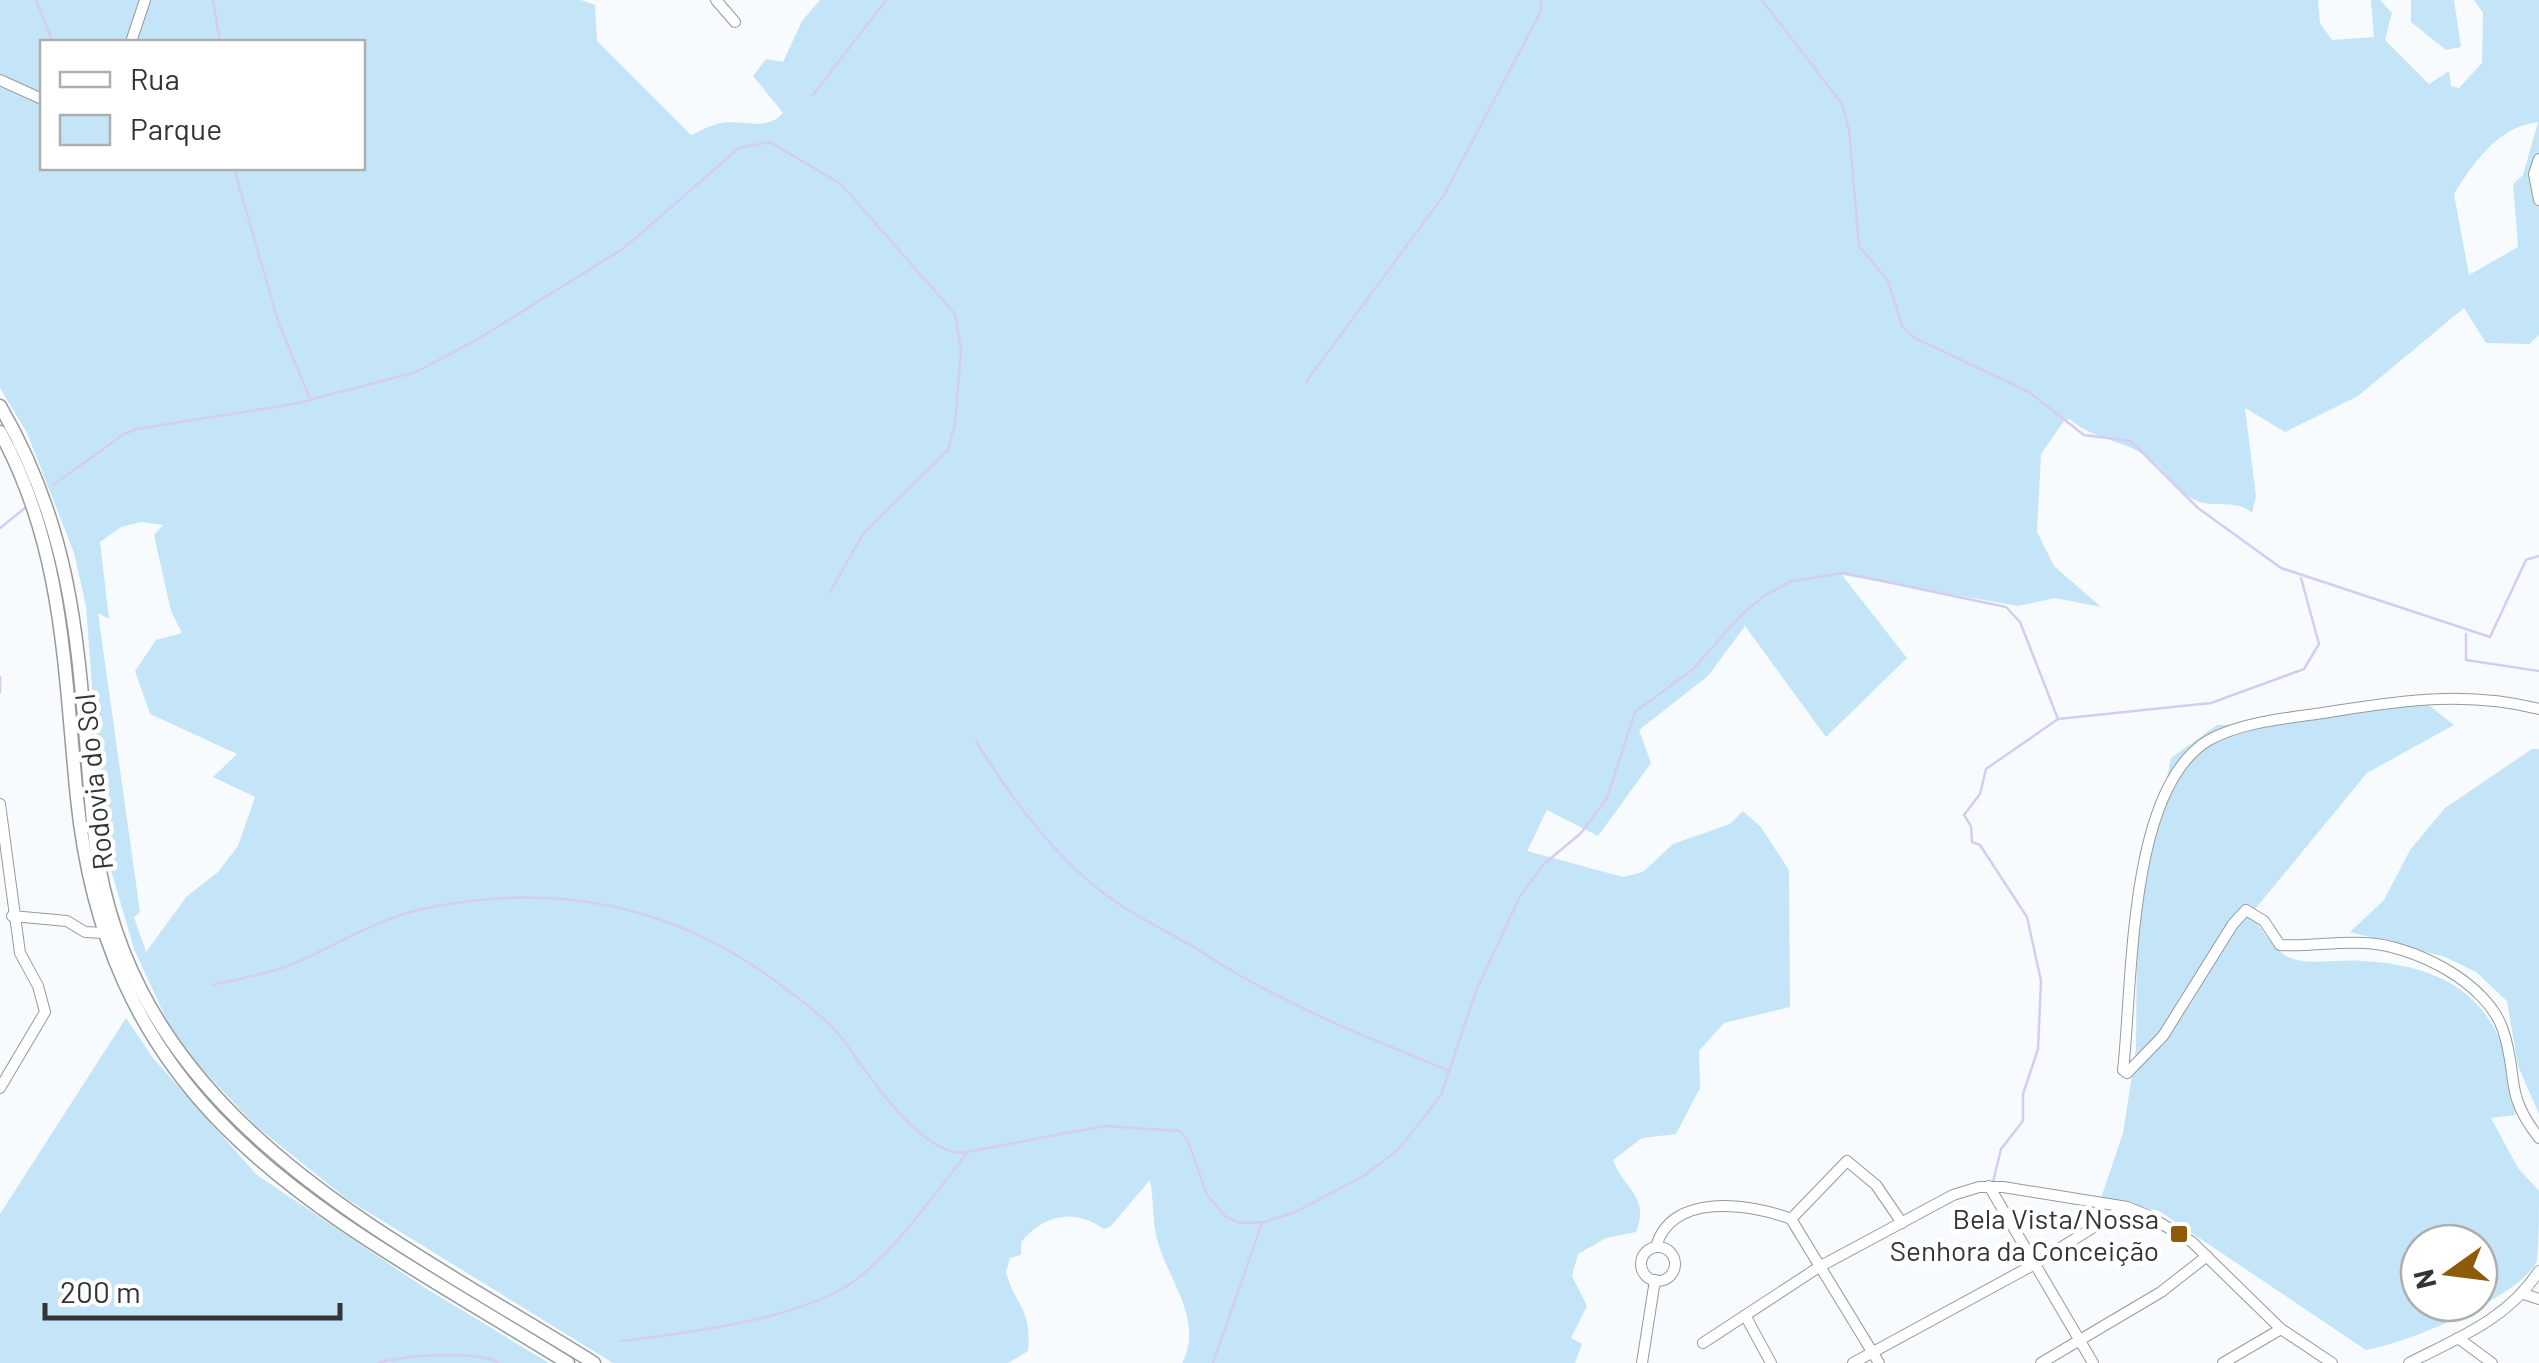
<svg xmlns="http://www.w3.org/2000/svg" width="2539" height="1363" font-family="Barlow,sans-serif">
	<rect width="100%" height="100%" fill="#f7fbfd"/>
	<!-- green -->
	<g fill="#c4e5f7" fill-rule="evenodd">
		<path d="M0 0H581L595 5 597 41 691 135C700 131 711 125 721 123 742 119 766 132 783 113L753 76 766 59 783 62 802 21 820 0H2318L2320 23 2332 40 2374 37 2371 0H2380L2392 13 2385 40 2429 84 2449 71 2451 86 2459 88 2482 63 2483 13 2474 0H2539V335L2529 344 2486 343 2464 308 2358 396 2285 432 2245 408 2256 496 2252 513C2240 500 2216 507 2200 502 2180 496 2168 473 2153 461 2126 439 2093 441 2070 419L2064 421 2041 454 2037 532 2054 566 2101 607 2055 598 2018 606 1842 575 1907 658 1826 737 1745 626 1708 676 1639 730 1651 763 1598 836 1547 810 1527 851 1623 877 1643 872 1673 844 1730 824 1743 811 1761 827 1789 870 1790 1007 1724 1023 1699 1051 1700 1088 1676 1134 1642 1138 1613 1160C1625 1191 1650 1196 1636 1232L1606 1238 1578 1254 1572 1276 1587 1306 1571 1338 1582 1344 1575 1363H1182C1204 1322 1170 1282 1158 1243 1152 1223 1154 1200 1150 1180L1111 1226 1104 1229C1073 1208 1045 1214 1021 1242V1255L1010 1258 1006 1272C1015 1306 1032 1307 1028 1351L1008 1363H613L347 1199 257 1127 196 1063 168 1023 134 949 111 870 99 781 86 606 74 553 27 433 0 388ZM42 42H362V168H42ZM2538 122 2523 175 2513 184 2518 247 2469 275 2454 194C2473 163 2499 126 2538 122ZM141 522 163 525 154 535 171 611 182 633 156 640 135 671 150 714 237 754 213 777 255 797 238 846 218 872 187 896 146 952 134 917 140 912 98 613 109 619 100 542 121 527Z"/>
		<path d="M2411 0H2454L2461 47 2446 50 2411 22Z"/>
		<path d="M2427 704 2454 725 2367 773 2251 914C2262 929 2274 953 2293 959 2313 965 2341 959 2362 961 2464 966 2510 1014 2515 1115L2491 1118 2518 1168 2539 1191C2539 1211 2539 1244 2537 1261 2519 1298 2407 1343 2366 1350L2159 1211 2101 1198 2123 1133 2136 1049 2137 926 2171 758 2217 725 2274 724ZM2419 1243H2479V1303H2419Z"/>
		<path d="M2532 749H2539V1114L2518 1066 2507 1001 2476 972 2445 957 2350 932 2384 900 2410 850 2445 808Z"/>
		<path d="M126 1018 153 1058 257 1175 422 1286 549 1363H0V1214Z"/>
	</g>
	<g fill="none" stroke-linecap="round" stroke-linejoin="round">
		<!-- stream -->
		<g stroke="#d5ccf1" stroke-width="2.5">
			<path d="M36 0 53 42"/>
			<path d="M213 0 220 42"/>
			<path d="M1762 0 1842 104 1849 129 1859 246 1888 281 1902 326 1915 338 2029 392 2084 435 2131 441 2198 508 2281 568 2490 637 2526 560 2539 556"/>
			<path d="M813 95 886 0"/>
			<path d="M234 168 278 321 310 399"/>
			<path d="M1306 382 1444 195 1541 11V0"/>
			<path d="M53 485 124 434 137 429 294 404 416 372 478 339 624 248 739 148 770 142 841 184 955 314 961 350 955 424 948 450 863 534 830 592"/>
			<path d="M0 528 25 508"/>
			<path d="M2466 634V660L2539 671"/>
			<path d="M0 677V692"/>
			<path d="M976 741C1007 792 1045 844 1091 883 1127 914 1169 931 1208 956 1284 1005 1366 1037 1450 1071"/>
			<path d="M212 985C239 979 267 974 293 964 334 946 374 921 418 910 550 880 674 903 782 986 804 1003 828 1019 844 1041 869 1075 917 1150 961 1153L1104 1126 1180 1131 1188 1141 1207 1195 1225 1216 1239 1223 1264 1222 1293 1213 1362 1177 1399 1149 1441 1095 1476 991 1520 896 1544 864 1581 833 1607 798 1635 712 1693 669 1742 614 1767 594 1792 581 1844 573 2006 607 2020 622 2058 719"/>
			<path d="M1993 1182 2001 1149 2023 1121V1094L2038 1049 2041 981 2027 917 1980 845 1972 842 1971 826 1964 815 1980 794 1986 769 2058 719 2211 703 2304 669 2319 644 2301 578"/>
			<path d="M622 1341C687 1333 805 1319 857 1279 900 1245 933 1195 968 1152"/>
			<path d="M379 1363C402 1355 479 1350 499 1363"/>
			<path d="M1213 1363 1262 1223"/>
		</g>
		<!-- minor casing -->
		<g stroke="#969a9c" stroke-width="12">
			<g id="minor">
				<path d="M716 0 735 22"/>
				<path d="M131 42 145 0"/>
				<path d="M0 80 42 99"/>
				<path d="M2539 159 2534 174 2539 200"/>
				<path d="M2539 709C2469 691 2405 700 2335 711 2295 718 2245 720 2209 740 2127 788 2133 985 2123 1070L2127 1073 2163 1036 2233 924 2246 910 2264 921 2280 945C2308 947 2336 941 2365 943 2413 945 2487 982 2503 1030 2519 1078 2503 1092 2539 1138"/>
				<path d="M0 804 20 953 38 986 45 1012 0 1088"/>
				<path d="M12 916 67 921 85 932 104 933"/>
				<path d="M1989 1186 2093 1363"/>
				<path d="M1791 1219 1879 1363"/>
				<path d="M1791 1219 1847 1161 1876 1185 1902 1223"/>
				<path d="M1656 1247C1671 1192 1749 1203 1791 1219"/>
				<circle cx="1658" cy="1264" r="17"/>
				<path d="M2524 1294 2539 1299"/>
				<path d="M1746 1317 1771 1363"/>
				<path d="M2458 1338 2492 1363"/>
				<path d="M1703 1343 1819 1267 1953 1195 1979 1187H2003L2127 1207 2147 1215 2192 1242 2281 1329 2332 1363"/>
				<path d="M1642 1363 1655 1280"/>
				<path d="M1853 1363 2033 1265 2126 1207"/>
				<path d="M2041 1363 2161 1292 2207 1256"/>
				<path d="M2223 1363 2281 1329"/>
				<path d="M2409 1363C2458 1338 2508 1319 2539 1271"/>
			</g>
		</g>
		<!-- major casing -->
		<g stroke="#969a9c" stroke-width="15">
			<g id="major">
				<path d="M0 406C81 545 78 667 93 822 120 1113 376 1227 594 1363"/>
				<path d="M0 432C64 549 64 670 77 798 110 1121 323 1211 568 1363"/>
			</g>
		</g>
		<!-- minor -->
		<use href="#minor" stroke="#fff" stroke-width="10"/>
		<!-- major -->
		<use href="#major" stroke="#fff" stroke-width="12"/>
	</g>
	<!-- markers -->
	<rect fill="#8e5c09" stroke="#fff" stroke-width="4" x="2169" y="1224" width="20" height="20" rx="5"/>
	<g text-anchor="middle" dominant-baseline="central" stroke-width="9" stroke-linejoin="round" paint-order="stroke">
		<!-- street labels -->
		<g font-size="28" fill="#333435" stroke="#fff">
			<text transform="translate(93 782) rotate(-96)">Rodovia do Sol</text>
		</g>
		<!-- poi labels -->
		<g font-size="28" fill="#333435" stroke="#fff" text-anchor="end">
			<text x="2159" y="1218">Bela Vista/Nossa<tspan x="2159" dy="32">Senhora da Conceição</tspan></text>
		</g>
	</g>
	<!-- legend -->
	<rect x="40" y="40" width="325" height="130" fill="#ffffff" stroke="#adaeae" stroke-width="2.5"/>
	<rect x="60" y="72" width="50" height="15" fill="#ffffff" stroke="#adaeae" stroke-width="2.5"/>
	<text x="130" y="90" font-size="30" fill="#333435">Rua</text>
	<rect x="60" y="115" width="50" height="30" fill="#c4e5f7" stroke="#adaeae" stroke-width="2.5"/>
	<text x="130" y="140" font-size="30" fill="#333435">Parque</text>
	<!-- north arrow -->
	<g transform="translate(2449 1273) rotate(256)"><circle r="48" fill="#ffffff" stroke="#adaeae" stroke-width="2.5"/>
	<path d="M0-8L18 38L0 25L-18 38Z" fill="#8e5c09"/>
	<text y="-15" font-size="28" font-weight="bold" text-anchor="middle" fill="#333435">N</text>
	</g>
	<!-- scale -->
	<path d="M45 1303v15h295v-15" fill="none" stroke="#333435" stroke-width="5"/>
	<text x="60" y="1303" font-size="30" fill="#333435" stroke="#ffffff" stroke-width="8" paint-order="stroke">200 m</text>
</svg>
